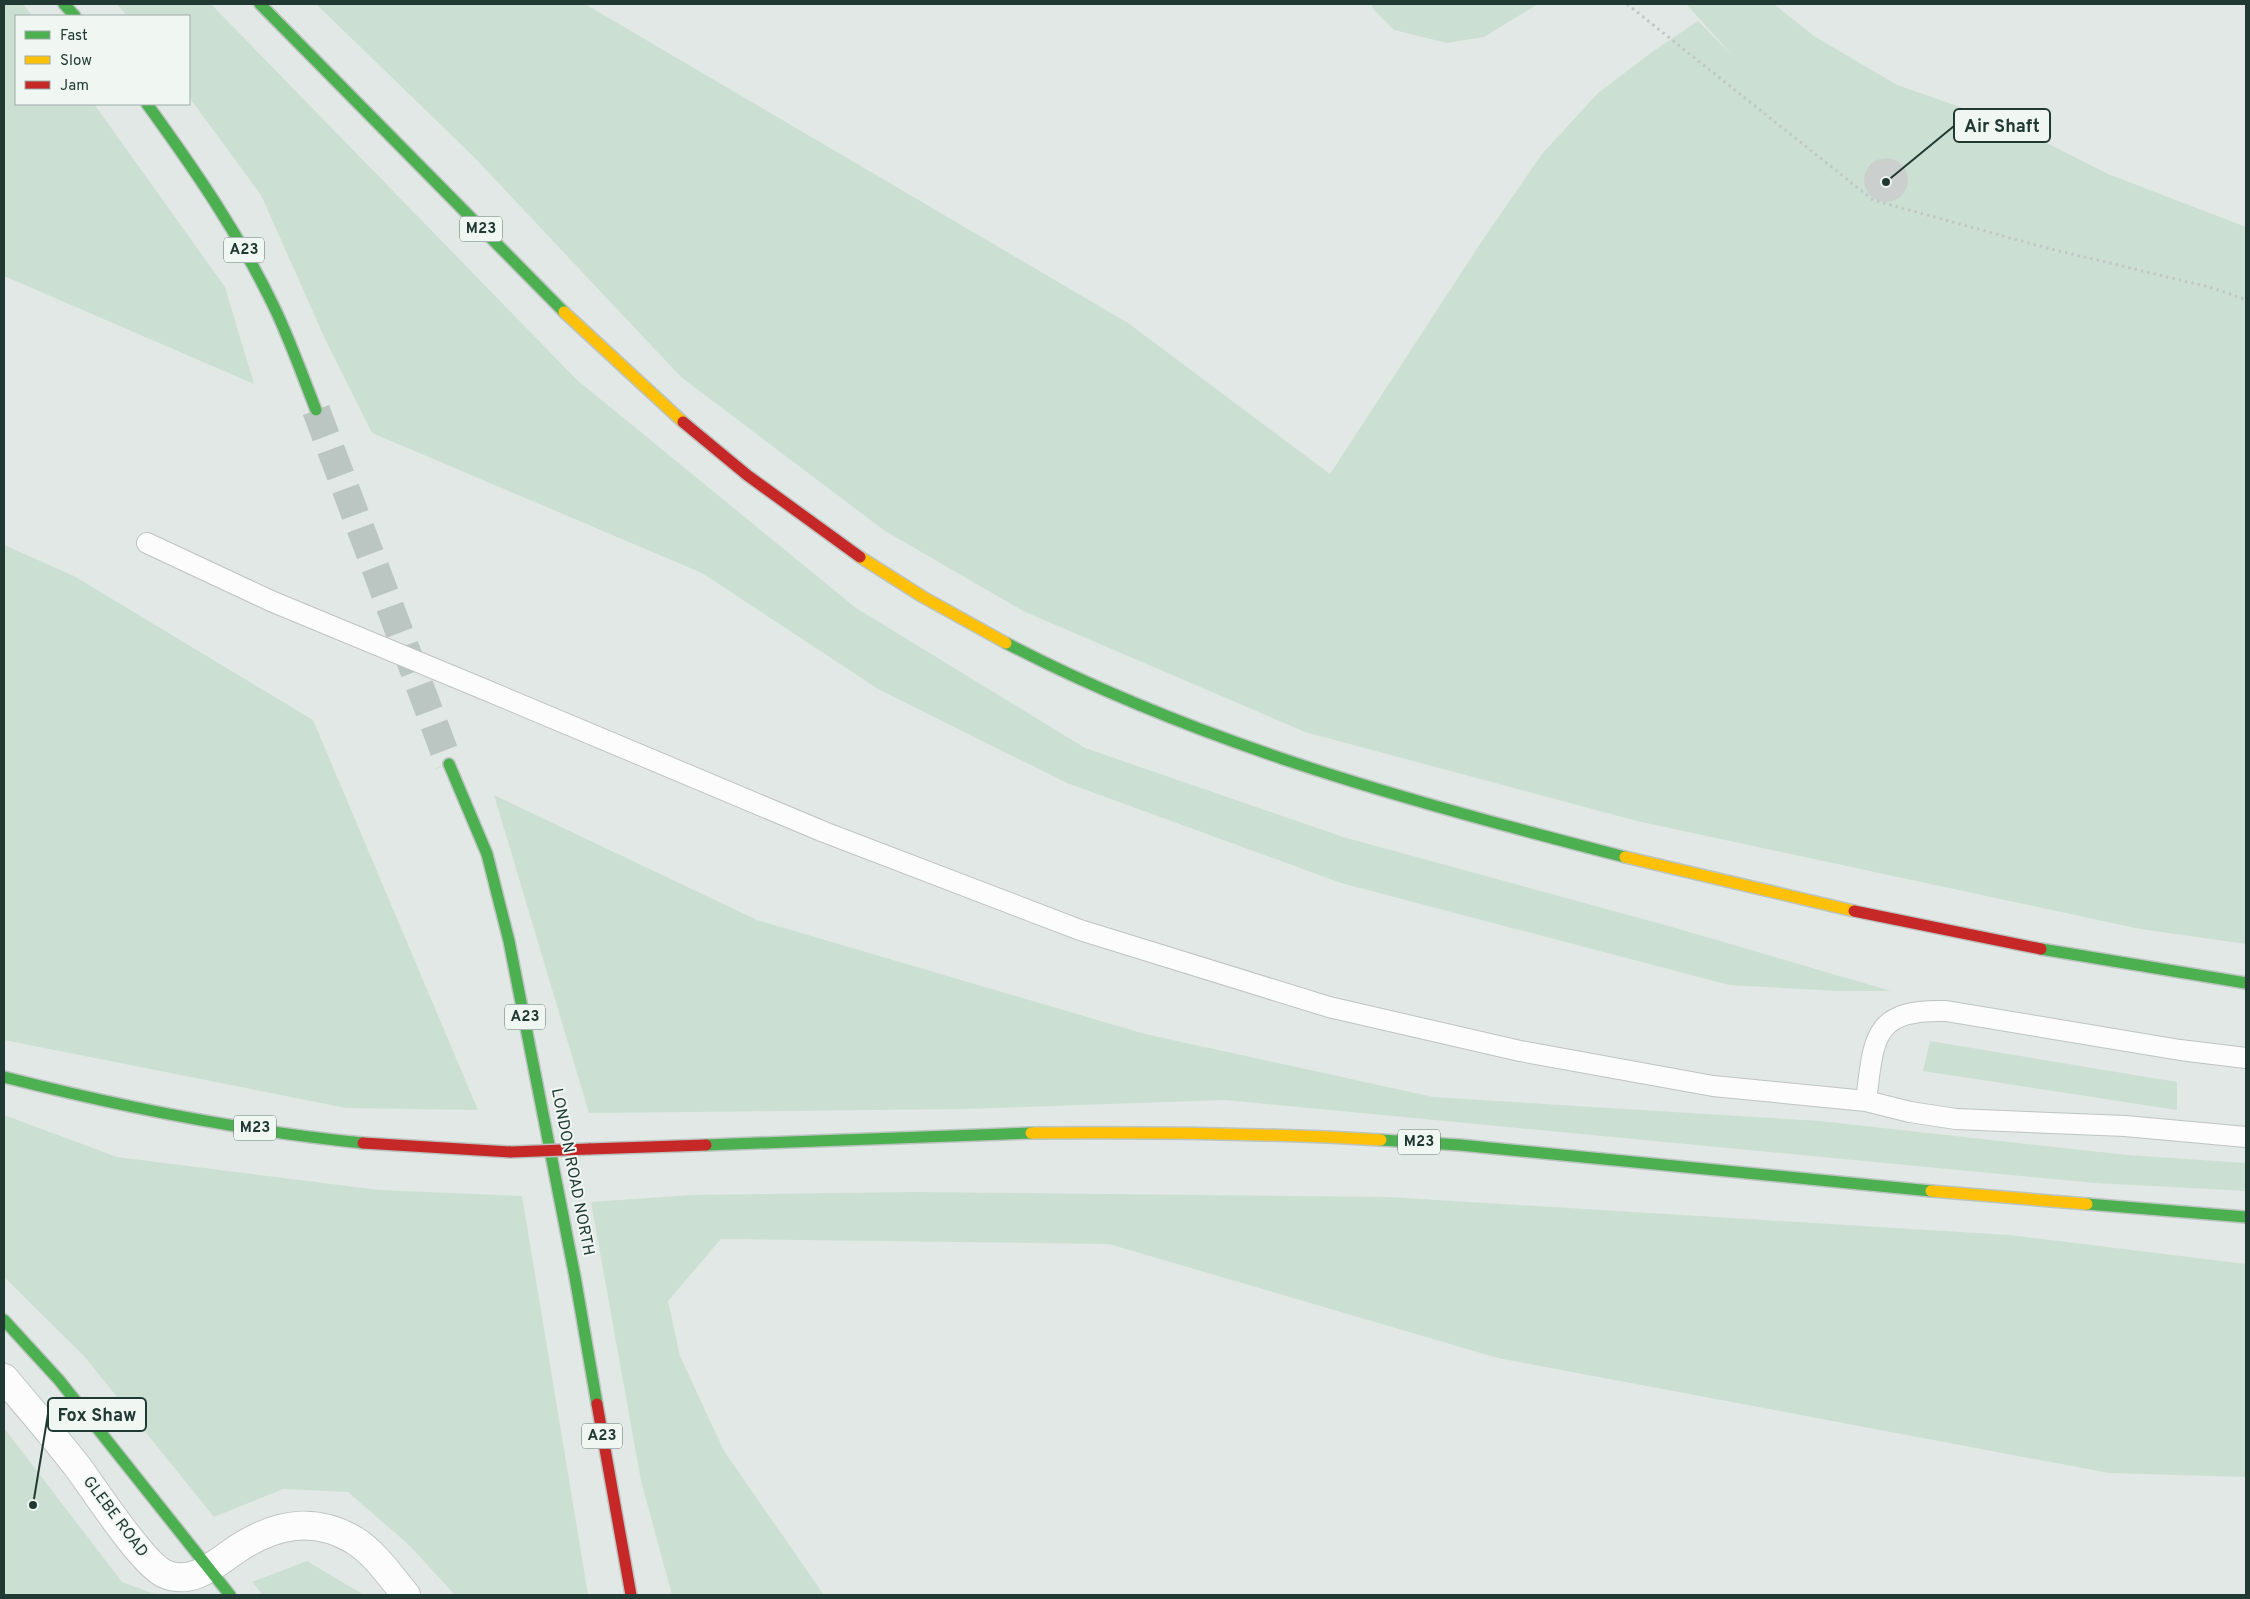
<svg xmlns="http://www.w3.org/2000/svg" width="2250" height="1599" font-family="Overpass,sans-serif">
	<rect width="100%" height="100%" fill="#e2e8e5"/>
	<!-- green -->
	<g fill="#cbe0d2">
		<path d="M4 4H23L32 16H16V104H94L225 287 254 384 4 276Z"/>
		<path d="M117 4H211L577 380 856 608 1085 748 1343 837 1672 927 1891 991H1838L1729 985 1341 883 1067 783 878 689 702 573 372 433 326 341 261 195 189 97V16H127Z"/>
		<path d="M316 4H585L1128 323 1330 474 1482 241 1542 154 1598 93 1652 52 1698 21 1734 57 1686 4H1774L1814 36 1897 85 2009 124 2108 174 2246 227V944L2140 929 1637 821 1305 732 1025 612 885 531 681 377 473 156Z"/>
		<path d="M1371 4H1538L1484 37 1447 43 1394 30 1374 10Z"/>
		<path d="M4 545 74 576 313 720 478 1110 346 1108 4 1040Z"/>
		<path d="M494 795 757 920 1145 1034 1433 1097 1820 1121 2127 1155 2246 1163V1191L2095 1183 1225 1100 964 1109 589 1113Z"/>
		<path d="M1930 1041 2177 1082V1110L1923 1071Z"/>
		<path d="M4 1115 117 1157 379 1190 522 1196 588 1595H455L409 1545 348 1492 283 1489 214 1517 84 1356 4 1277Z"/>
		<path d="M913 1192 1388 1197 2009 1235 2246 1264V1477L2109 1473 1498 1358 1109 1244 721 1239 668 1301 680 1356 724 1451 824 1595H672L641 1481 591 1202 692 1195Z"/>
		<path d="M4 1428 122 1582 157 1595H4Z"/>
		<path d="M307 1561 364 1595H263L252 1582Z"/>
	</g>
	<!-- building -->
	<circle fill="#cbd0ce" cx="1886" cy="180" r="22"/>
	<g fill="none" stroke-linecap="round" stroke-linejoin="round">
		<!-- primary-tunnel -->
		<path stroke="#bbc5c1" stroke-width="28" stroke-dasharray="28 14" stroke-linecap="butt" d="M316 410 449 764"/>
		<!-- lane casing -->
		<g stroke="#bfc4c2" stroke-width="22">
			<g id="lane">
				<path d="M147 543 271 601"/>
				<path d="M481 688 824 832 1080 930 1329 1007 1520 1051 1713 1086 1866 1101 1910 1112 1956 1119 2125 1126 2246 1137"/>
				<path d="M1866 1101C1874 1038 1872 1009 1946 1011L2180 1050 2246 1058"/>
			</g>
		</g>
		<!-- street casing -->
		<g stroke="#bfc4c2" stroke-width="30">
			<path id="street" d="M4 1378C29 1407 53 1436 77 1466 95 1490 142 1564 165 1574 193 1586 216 1563 237 1549 275 1524 313 1516 354 1540 375 1553 391 1577 406 1595"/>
		</g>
		<!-- fast casing -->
		<g stroke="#bcc4c1" stroke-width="14">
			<g id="fast">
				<path d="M64 4 75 16"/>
				<path d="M260 4 564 312"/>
				<path d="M147 104C195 170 241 237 276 311 291 343 303 377 316 410"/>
				<path d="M1006 643C1200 744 1414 803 1625 857"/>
				<path d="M449 764 487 854 509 941 575 1277 597 1404"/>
				<path d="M2041 949 2246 983"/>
				<path d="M4 1077C122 1107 242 1131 363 1143"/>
				<path d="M1381 1140 1460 1145 1931 1191"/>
				<path d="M706 1145 1031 1133"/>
				<path d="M2087 1204 2246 1217"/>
				<path d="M4 1320 59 1380 230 1595"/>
			</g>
		</g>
		<!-- slow casing -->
		<g stroke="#bcc4c1" stroke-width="14">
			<g id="slow">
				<path d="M564 312 683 422"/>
				<path d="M860 557 923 597 1006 643"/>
				<path d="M1625 857 1854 911"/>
				<path d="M1031 1133C1148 1132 1264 1133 1381 1140"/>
				<path d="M1931 1191 2087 1204"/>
			</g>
		</g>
		<!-- jam casing -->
		<g stroke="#bcc4c1" stroke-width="14">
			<g id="jam">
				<path d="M683 422 747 475 860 557"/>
				<path d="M1854 911 2041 949"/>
				<path d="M363 1143 511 1152"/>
				<path d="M589 1149 706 1145"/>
				<path d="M597 1404 631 1595"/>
			</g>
		</g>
		<!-- path -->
		<path stroke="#c0c8c5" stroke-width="3" stroke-dasharray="2.5 4" stroke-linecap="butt" d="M1627 4 1873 200 2043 247 2213 288 2246 300"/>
		<!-- lane -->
		<use href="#lane" stroke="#fbfcfb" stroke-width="20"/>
		<!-- street -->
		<use href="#street" stroke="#fbfcfb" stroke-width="28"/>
		<!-- fast -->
		<use href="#fast" stroke="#4caf50" stroke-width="11"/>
		<!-- slow -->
		<use href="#slow" stroke="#ffc107" stroke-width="11"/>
		<!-- jam -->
		<use href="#jam" stroke="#c62828" stroke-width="11"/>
		<!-- lane-bridge casing -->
		<g stroke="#bfc4c2" stroke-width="22" stroke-linecap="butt">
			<path id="lane-bridge" d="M271 601 481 688"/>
		</g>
		<!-- jam-bridge casing -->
		<g stroke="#bcc4c1" stroke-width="14" stroke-linecap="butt">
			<path id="jam-bridge" d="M511 1152 589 1149"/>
		</g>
		<!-- lane-bridge -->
		<use href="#lane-bridge" stroke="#fbfcfb" stroke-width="20"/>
		<!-- jam-bridge -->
		<use href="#jam-bridge" stroke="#c62828" stroke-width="11"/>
	</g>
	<g text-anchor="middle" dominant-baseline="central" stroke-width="4" stroke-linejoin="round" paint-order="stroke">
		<!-- shield labels -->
		<g fill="#f0f7f3" stroke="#5f726d" stroke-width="1">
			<rect x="460" y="216.5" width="42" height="25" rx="4"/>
			<rect x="224" y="237.5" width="40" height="25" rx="4"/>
			<rect x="505" y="1004.5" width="40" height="25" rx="4"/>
			<rect x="234" y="1115.5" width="42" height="25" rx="4"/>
			<rect x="1398" y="1129.5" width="42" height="25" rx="4"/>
			<rect x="582" y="1423.5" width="40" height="25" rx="4"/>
		</g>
		<g font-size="15" font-weight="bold" fill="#213933">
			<text x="481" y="229">M23</text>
			<text x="244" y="250">A23</text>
			<text x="525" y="1017">A23</text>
			<text x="255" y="1128">M23</text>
			<text x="1419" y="1142">M23</text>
			<text x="602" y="1436">A23</text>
		</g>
		<!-- street labels -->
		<g font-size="16" fill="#213933" stroke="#f0f7f3">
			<text transform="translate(572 1172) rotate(79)">LONDON ROAD NORTH</text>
			<text transform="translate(115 1517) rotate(53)">GLEBE ROAD</text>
		</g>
	</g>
	<!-- callouts -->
	<path fill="none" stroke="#213933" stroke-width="2" d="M1886 182L1954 126M33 1505L48 1414"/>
	<g fill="#213933" stroke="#f0f7f3" stroke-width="2">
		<circle cx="1886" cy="182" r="5"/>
		<circle cx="33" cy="1505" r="5"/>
	</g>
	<g fill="#f0f7f3" stroke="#213933" stroke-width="2">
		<rect x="1954" y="109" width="96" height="33" rx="5"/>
		<rect x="48" y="1398" width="98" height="33" rx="5"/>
	</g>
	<g font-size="18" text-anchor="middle" font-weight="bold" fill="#213933">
		<text x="2002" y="132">Air Shaft</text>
		<text x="97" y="1421">Fox Shaw</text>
	</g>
	<!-- border -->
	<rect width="2250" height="1599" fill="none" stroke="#213933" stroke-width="10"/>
	<!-- legend -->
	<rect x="15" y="15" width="175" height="90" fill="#f0f7f3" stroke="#9daba6"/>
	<rect x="25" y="31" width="25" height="8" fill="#4caf50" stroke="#9daba6"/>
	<text x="60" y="40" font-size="15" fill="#213933">Fast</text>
	<rect x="25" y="56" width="25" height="8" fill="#ffc107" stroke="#9daba6"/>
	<text x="60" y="65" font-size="15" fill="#213933">Slow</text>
	<rect x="25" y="81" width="25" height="8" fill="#c62828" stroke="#9daba6"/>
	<text x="60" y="90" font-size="15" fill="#213933">Jam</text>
</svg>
